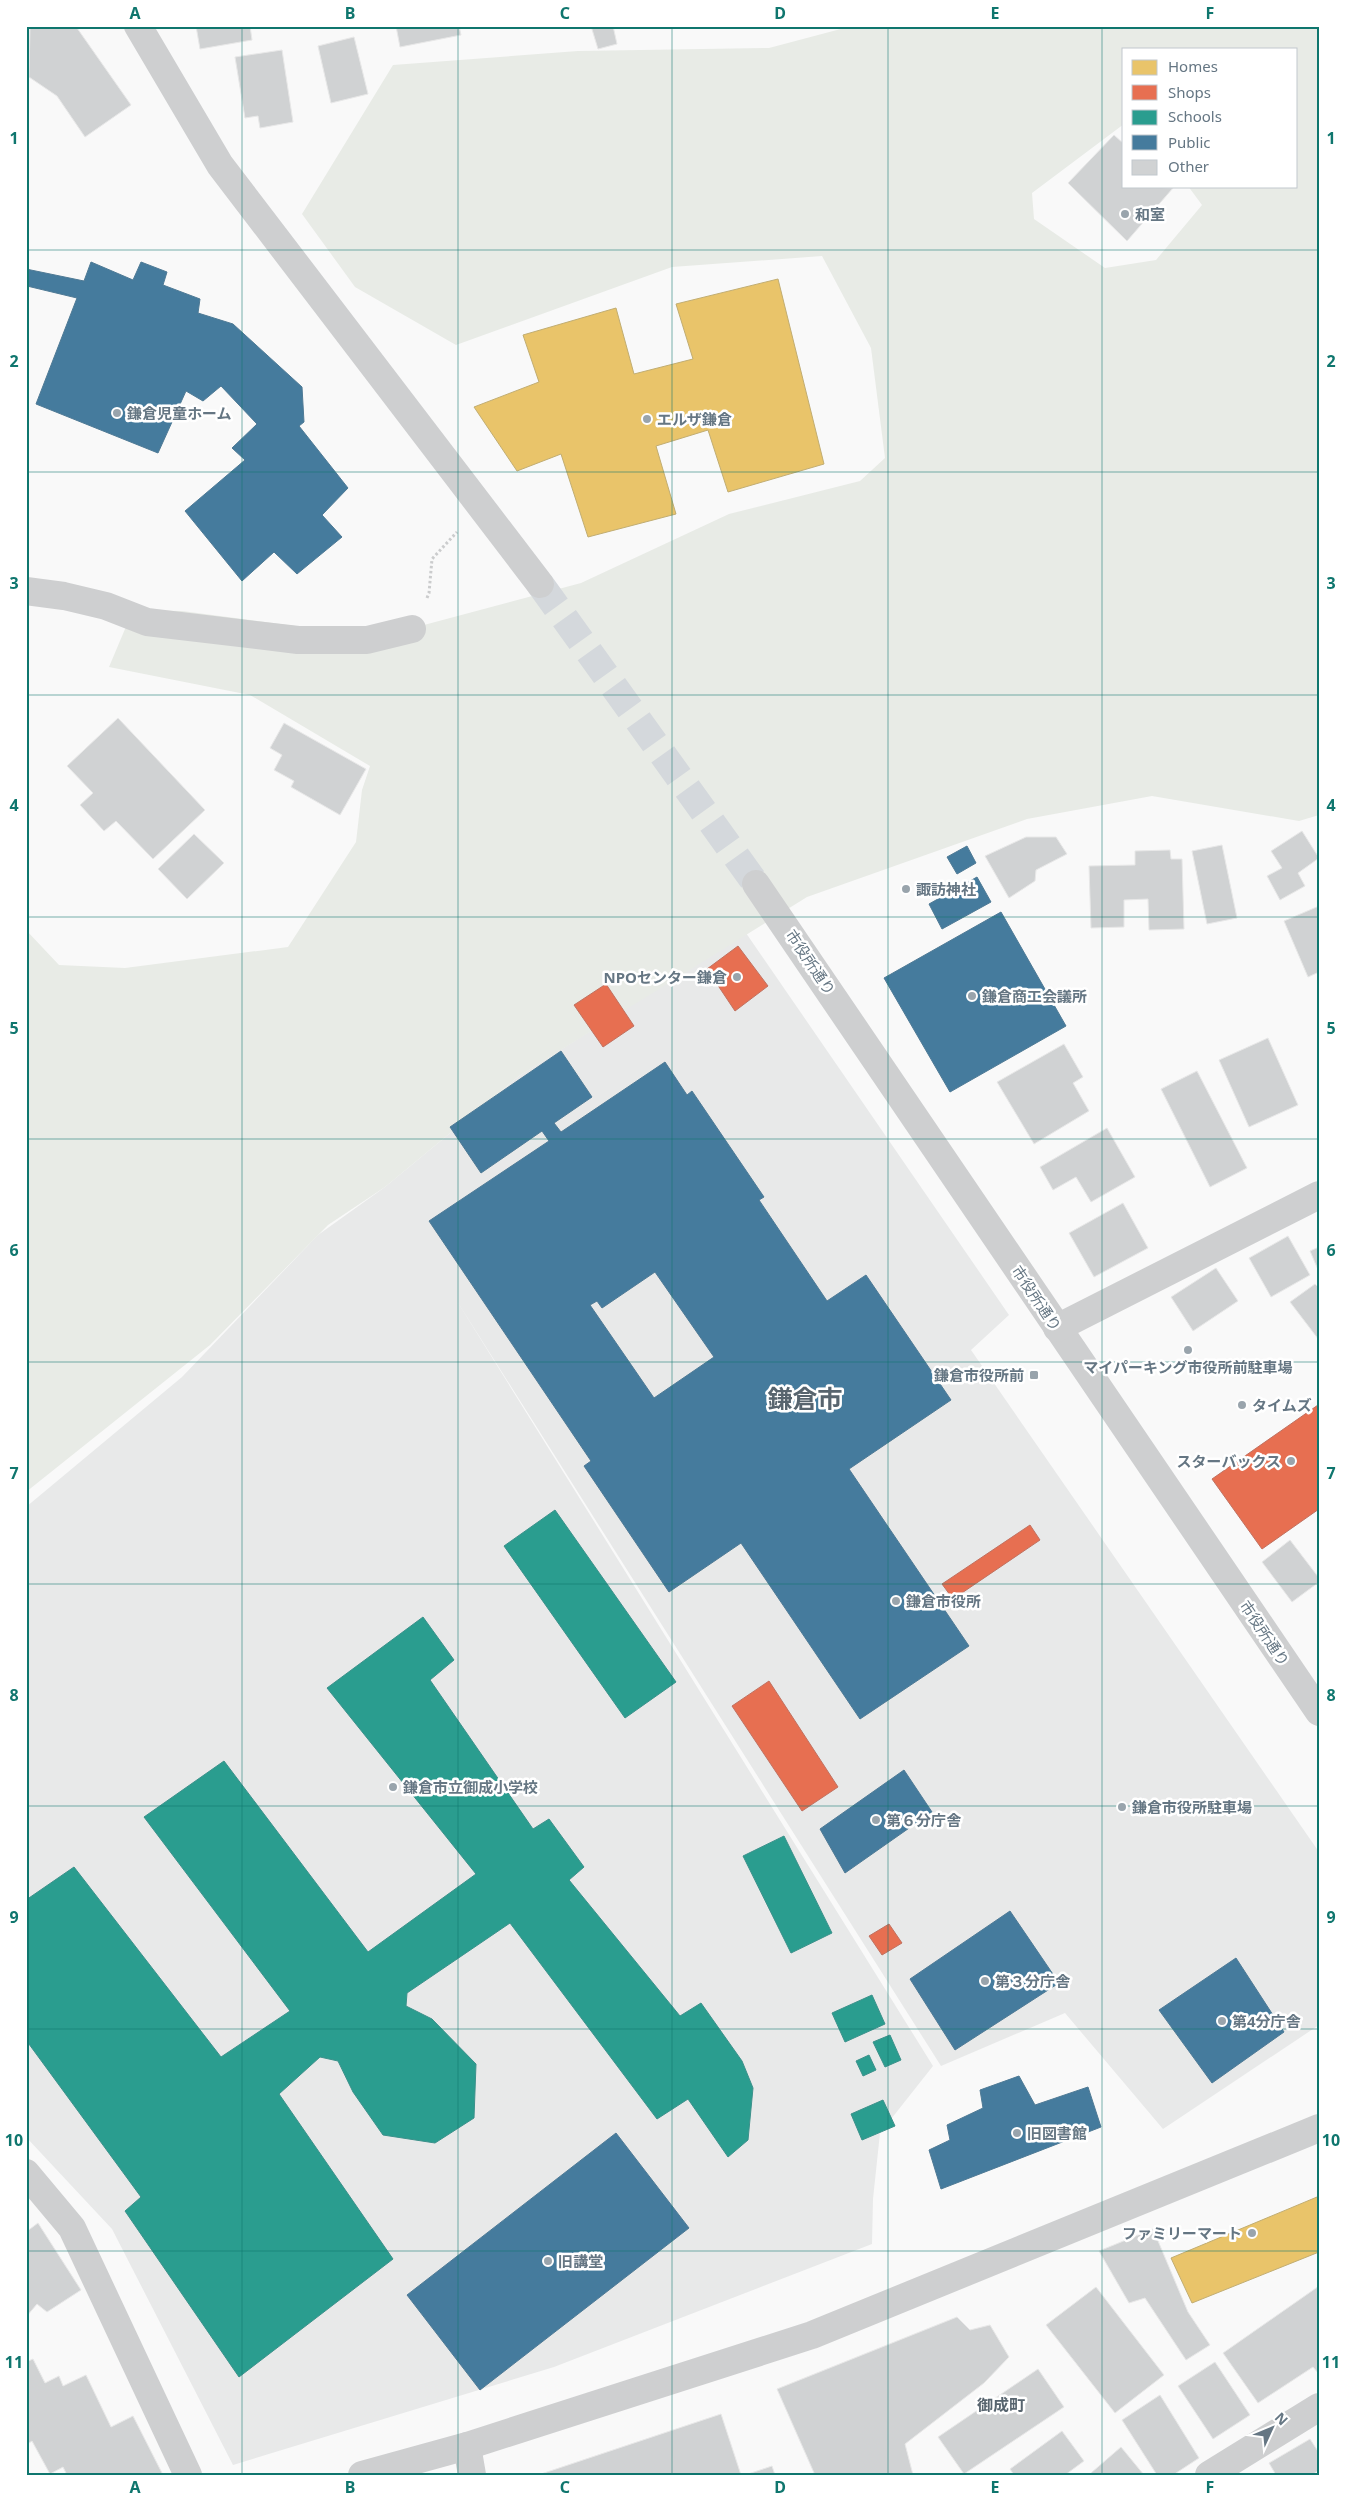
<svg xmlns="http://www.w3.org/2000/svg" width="1345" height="2501" font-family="'Noto Sans','Noto Sans JP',sans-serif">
	<rect width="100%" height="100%" fill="#f9f9f9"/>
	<!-- built -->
	<path fill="#e8e9e9" d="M746 933 1009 1315 971 1350 1319 1852V2025L1163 2129 1065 2013 941 2066 455 1298 933 2066 880 2133 873 2199 872 2244 554 2367 233 2465 112 2229 26 2137V1507L182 1377 318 1235 385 1187 519 1076Z"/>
	<!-- green -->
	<path fill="#e8ebe6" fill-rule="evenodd" d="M852 26H1319V815L1299 821 1152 796 1027 819 807 897 519 1076 385 1187 328 1225 210 1345 26 1492V930L59 965 125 968 288 947 356 842 362 790 370 766 250 695 109 667 133 610 182 611 379 637 581 583 729 514 860 481 885 458 871 348 822 256 672 267 456 345 355 287 302 214 393 65 578 51 769 48ZM1124 49H1296V186H1188L1202 205 1156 260 1105 268 1034 219 1032 193 1124 124Z"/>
	<!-- homes -->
	<g fill="#e9c46a" stroke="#c1ad72">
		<path d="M778 279 824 464 728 492 708 430 656 446 676 514 588 537 561 454 517 471 474 407 539 382 523 335 616 308 634 374 693 359 676 304Z"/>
		<path d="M1317 2197 1319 2201V2252L1192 2303 1171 2258Z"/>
	</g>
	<!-- shops -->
	<g fill="#e76f51" stroke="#c07160">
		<path d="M738 946 768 986 735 1011 707 969Z"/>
		<path d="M606 984 634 1026 603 1047 574 1005Z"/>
		<path d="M1318 1405 1319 1509 1262 1549 1212 1479Z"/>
		<path d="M1030 1525 1040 1540 953 1599 942 1584Z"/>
		<path d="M769 1681 838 1787 802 1811 732 1706Z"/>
		<path d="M889 1924 902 1943 882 1955 869 1936Z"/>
	</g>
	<!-- schools -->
	<g fill="#2a9d8f" stroke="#3c918b">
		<path d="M555 1510 676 1682 625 1718 504 1546Z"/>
		<path d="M423 1617 454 1660 430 1680 533 1829 549 1819 584 1867 569 1880 680 2016 701 2003 742 2061 753 2088 748 2140 728 2157 688 2099 657 2119 510 1923 407 1993 406 2006 432 2019 476 2064 474 2118 435 2143 383 2135 353 2092 338 2061 320 2057 279 2094 393 2259 239 2377 125 2211 141 2197 26 2040V1900L74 1867 221 2057 290 2011 144 1817 224 1761 368 1952 476 1874 327 1688Z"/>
		<path d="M784 1836 832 1933 791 1953 743 1856Z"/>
		<path d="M872 1995 885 2024 845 2042 832 2013Z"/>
		<path d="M890 2035 901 2060 885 2067 873 2042Z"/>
		<path d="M869 2055 876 2070 863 2076 856 2061Z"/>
		<path d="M883 2100 895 2126 862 2140 851 2114Z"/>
	</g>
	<!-- public -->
	<g fill="#457b9d" stroke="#4f7a95" fill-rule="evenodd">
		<path d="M91 262 133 280 141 262 167 272 163 285 200 299 198 313 233 324 302 387 304 422 299 426 348 488 322 515 342 537 297 574 274 552 242 581 185 511 245 460 232 448 257 424 221 386 203 401 186 391 158 453 36 404 77 298 27 286 26 290V269L84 281Z"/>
		<path d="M967 846 976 863 957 874 947 857Z"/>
		<path d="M977 877 991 902 942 929 929 904Z"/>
		<path d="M1001 912 1066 1026 950 1092 884 978Z"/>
		<path d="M561 1051 592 1097 554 1123 561 1132 665 1062 687 1095 692 1091 764 1197 759 1200 827 1301 866 1275 951 1400 849 1469 969 1646 860 1719 741 1543 669 1592 584 1466 591 1461 429 1221 549 1141 542 1131 481 1173 450 1127ZM655 1272 714 1357 654 1398 590 1305 597 1301 602 1308Z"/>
		<path d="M904 1770 932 1812 845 1873 820 1829Z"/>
		<path d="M1010 1911 1059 1983 955 2050 910 1979Z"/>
		<path d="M1236 1958 1284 2032 1212 2083 1159 2010Z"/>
		<path d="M1019 2076 1035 2105 1088 2087 1101 2127 941 2189 929 2150 950 2140 947 2125 983 2108 980 2090Z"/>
		<path d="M616 2133 689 2228 480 2390 407 2295Z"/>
	</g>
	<!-- building -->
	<g fill="#d0d2d3" stroke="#e8e8e8">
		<path d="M196 26H250L252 40 200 49Z"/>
		<path d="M396 26H459L461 35 400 47Z"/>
		<path d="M591 26H613L617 44 598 49Z"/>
		<path d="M30 28H77L131 105 85 137 57 96 29 77Z"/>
		<path d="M354 37 368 94 331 103 318 46Z"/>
		<path d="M282 50 293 122 260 128 258 116 245 118 235 57Z"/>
		<path d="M1114 135 1124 144V186L1173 188 1127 241 1068 183Z"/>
		<path d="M118 718 205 810 153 859 116 821 104 831 80 805 93 793 67 766Z"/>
		<path d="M284 723 366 769 340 815 291 787 294 781 274 770 282 755 270 748Z"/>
		<path d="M1302 831 1319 858 1298 873 1305 886 1280 900 1267 876 1282 868 1271 851Z"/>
		<path d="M194 834 224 863 187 899 158 869Z"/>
		<path d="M1026 837H1056L1067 854 1036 870 1035 881 1009 898 985 856Z"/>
		<path d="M1222 845 1237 918 1207 924 1192 851Z"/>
		<path d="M1170 850 1171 859H1182L1184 929 1149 930 1148 899 1124 900V927L1091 928 1089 866 1135 865V851Z"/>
		<path d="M1319 906V972L1308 977 1284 921Z"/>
		<path d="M1268 1038 1298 1105 1249 1127 1219 1060Z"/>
		<path d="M1064 1044 1083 1077 1073 1083 1089 1111 1034 1144 997 1082Z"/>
		<path d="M1197 1071 1247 1168 1210 1187 1161 1089Z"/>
		<path d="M1107 1128 1135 1177 1091 1202 1076 1177 1053 1190 1040 1167Z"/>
		<path d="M1123 1203 1148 1248 1094 1277 1069 1233Z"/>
		<path d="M1288 1236 1310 1275 1271 1297 1249 1258Z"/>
		<path d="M1319 1247V1272L1310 1251Z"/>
		<path d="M1216 1268 1238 1301 1193 1331 1171 1297Z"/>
		<path d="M1315 1284 1319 1288V1340L1290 1302Z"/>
		<path d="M1290 1540 1319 1578V1582L1292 1602 1262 1562Z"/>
		<path d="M38 2223 81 2290 47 2312 37 2304 26 2317V2232Z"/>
		<path d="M1153 2229 1188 2312 1210 2345 1186 2360 1145 2298 1129 2303 1099 2251Z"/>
		<path d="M1319 2286V2374L1313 2367 1258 2403 1223 2353Z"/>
		<path d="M1096 2287 1164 2375 1115 2413 1046 2325Z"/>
		<path d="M957 2317 970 2330 990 2325 1009 2357 984 2383 905 2444 913 2475H815L777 2389Z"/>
		<path d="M33 2359 45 2383 59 2376 63 2386 86 2375 111 2427 133 2416 163 2475H67L63 2467 50 2474 32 2441 26 2445V2362Z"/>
		<path d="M1215 2362 1250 2415 1213 2439 1178 2386Z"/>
		<path d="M1038 2369 1064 2407 964 2474 938 2437Z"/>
		<path d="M1160 2395 1199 2458 1173 2475H1157L1122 2420Z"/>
		<path d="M721 2414 741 2475H538Z"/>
		<path d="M1062 2431 1084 2461 1065 2475H1014L1010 2469Z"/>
		<path d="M1310 2439 1319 2453V2470L1312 2475H1276L1269 2463Z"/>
		<path d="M1121 2447 1144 2475H1093L1091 2473Z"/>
		<path d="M772 2466 775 2475H745Z"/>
	</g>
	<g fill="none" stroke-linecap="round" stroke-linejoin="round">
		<!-- minor-tunnel -->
		<path stroke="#d4d8dc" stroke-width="28" stroke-dasharray="28 14" stroke-linecap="butt" d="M540 584 756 884"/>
		<!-- path -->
		<path stroke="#cbcccd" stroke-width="3" stroke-dasharray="2.5 2.5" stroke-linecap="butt" d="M427 598 429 593 432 559 457 532"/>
		<!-- minor -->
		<g stroke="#cecfd0" stroke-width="28">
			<path d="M138 26 220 165 540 584"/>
			<path d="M26 591 64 596 106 606 147 622 298 640H367L412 629"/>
			<path d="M756 884 1319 1712"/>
			<path d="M1057 1328 1319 1195"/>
			<path d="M26 2173 72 2228 188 2475"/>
			<path d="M467 2446 472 2475"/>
			<path d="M362 2475 467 2446 812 2335 1319 2128"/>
			<path d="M1209 2475 1319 2407"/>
		</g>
	</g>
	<!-- grid -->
	<path fill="none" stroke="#0f766e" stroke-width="1" stroke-opacity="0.55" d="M242 26V2475M458 26V2475M672 26V2475M888 26V2475M1102 26V2475M26 250H1319M26 472H1319M26 695H1319M26 917H1319M26 1139H1319M26 1362H1319M26 1584H1319M26 1806H1319M26 2029H1319M26 2251H1319"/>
	<!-- markers -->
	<g fill="#99a4ac" stroke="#fff" stroke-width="2">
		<circle cx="1125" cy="214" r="5"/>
		<circle cx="117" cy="413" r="5"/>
		<circle cx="647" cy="419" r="5"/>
		<circle cx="906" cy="889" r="5"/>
		<circle cx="737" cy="977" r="5"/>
		<circle cx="972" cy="996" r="5"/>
		<circle cx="1188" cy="1350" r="5"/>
		<rect x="1029" y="1370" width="10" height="10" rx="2.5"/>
		<circle cx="1242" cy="1405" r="5"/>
		<circle cx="1291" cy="1461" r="5"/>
		<circle cx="896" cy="1601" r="5"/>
		<circle cx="393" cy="1787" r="5"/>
		<circle cx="1122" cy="1807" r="5"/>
		<circle cx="876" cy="1820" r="5"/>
		<circle cx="985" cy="1981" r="5"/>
		<circle cx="1222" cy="2021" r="5"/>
		<circle cx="1017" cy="2133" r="5"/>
		<circle cx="1252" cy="2233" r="5"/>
		<circle cx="548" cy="2261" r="5"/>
	</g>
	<g text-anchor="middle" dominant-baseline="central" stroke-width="5" stroke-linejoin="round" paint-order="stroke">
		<!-- poi labels -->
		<g font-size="15" font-weight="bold" fill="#657683" stroke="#fff" text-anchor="start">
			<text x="1135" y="214">和室</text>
			<text x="127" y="413">鎌倉児童ホーム</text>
			<text x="657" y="419">エルザ鎌倉</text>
			<text x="916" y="889">諏訪神社</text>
			<text x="727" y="977" text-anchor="end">NPOセンター鎌倉</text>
			<text x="982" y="996">鎌倉商工会議所</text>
			<text x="1188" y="1367" text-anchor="middle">マイパーキング市役所前駐車場</text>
			<text x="1024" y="1375" text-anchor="end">鎌倉市役所前</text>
			<text x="1252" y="1405">タイムズ</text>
			<text x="1281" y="1461" text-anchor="end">スターバックス</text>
			<text x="906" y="1601">鎌倉市役所</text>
			<text x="403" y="1787">鎌倉市立御成小学校</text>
			<text x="1132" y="1807">鎌倉市役所駐車場</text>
			<text x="886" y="1820">第６分庁舎</text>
			<text x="995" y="1981">第３分庁舎</text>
			<text x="1232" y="2021">第4分庁舎</text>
			<text x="1027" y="2133">旧図書館</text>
			<text x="1242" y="2233" text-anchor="end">ファミリーマート</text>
			<text x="558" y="2261">旧講堂</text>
		</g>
		<!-- street labels -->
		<g font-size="15" fill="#657683" stroke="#fff">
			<text transform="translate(811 962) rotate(56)">市役所通り</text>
			<text transform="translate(1037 1298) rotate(56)">市役所通り</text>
			<text transform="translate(1265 1633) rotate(56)">市役所通り</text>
		</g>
		<!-- neighbourhood labels -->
		<g font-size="16" font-weight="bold" fill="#57646e" stroke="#fff">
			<text x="1001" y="2405">御成町</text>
		</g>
		<!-- town labels -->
		<g font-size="25" font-weight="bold" fill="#57646e" stroke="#fff">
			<text x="805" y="1398">鎌倉市</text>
		</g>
	</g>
	<!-- border -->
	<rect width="1345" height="2501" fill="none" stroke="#ffffff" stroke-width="55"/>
	<!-- legend -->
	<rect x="1122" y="48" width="175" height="140" fill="#ffffff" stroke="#c1c8cd"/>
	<rect x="1132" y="60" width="25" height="15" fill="#e9c46a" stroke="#c1c8cd"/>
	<text x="1168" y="72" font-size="15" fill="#657683">Homes</text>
	<rect x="1132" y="85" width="25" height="15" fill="#e76f51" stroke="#c1c8cd"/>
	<text x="1168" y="98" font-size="15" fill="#657683">Shops</text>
	<rect x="1132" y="110" width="25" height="15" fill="#2a9d8f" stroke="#c1c8cd"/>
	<text x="1168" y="122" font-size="15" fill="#657683">Schools</text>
	<rect x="1132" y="135" width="25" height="15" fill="#457b9d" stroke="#c1c8cd"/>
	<text x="1168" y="148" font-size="15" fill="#657683">Public</text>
	<rect x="1132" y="160" width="25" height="15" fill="#d0d2d3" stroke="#c1c8cd"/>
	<text x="1168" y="172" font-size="15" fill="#657683">Other</text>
	<!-- north arrow -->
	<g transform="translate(1272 2428) rotate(46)" stroke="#ffffff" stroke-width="4" paint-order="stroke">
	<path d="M0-4L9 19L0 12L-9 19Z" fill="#657683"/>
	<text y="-8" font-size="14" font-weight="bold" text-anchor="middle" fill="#657683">N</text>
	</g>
	<rect x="28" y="28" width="1290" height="2446" fill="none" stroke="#0f766e" stroke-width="2"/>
	<g font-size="16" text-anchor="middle" font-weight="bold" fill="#0f766e">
		<text x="135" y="19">A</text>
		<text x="350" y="19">B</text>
		<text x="565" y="19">C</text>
		<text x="780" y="19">D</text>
		<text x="995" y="19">E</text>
		<text x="1210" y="19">F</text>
		<text x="14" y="144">1</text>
		<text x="1331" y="144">1</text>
		<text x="14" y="367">2</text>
		<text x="1331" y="367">2</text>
		<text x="14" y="589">3</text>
		<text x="1331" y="589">3</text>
		<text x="14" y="811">4</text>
		<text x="1331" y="811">4</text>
		<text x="14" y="1034">5</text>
		<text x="1331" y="1034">5</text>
		<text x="14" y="1256">6</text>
		<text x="1331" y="1256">6</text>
		<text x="14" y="1479">7</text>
		<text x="1331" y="1479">7</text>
		<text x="14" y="1701">8</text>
		<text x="1331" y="1701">8</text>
		<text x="14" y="1923">9</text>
		<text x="1331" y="1923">9</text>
		<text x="14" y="2146">10</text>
		<text x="1331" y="2146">10</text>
		<text x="14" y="2368">11</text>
		<text x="1331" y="2368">11</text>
		<text x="135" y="2493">A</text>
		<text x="350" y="2493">B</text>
		<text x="565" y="2493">C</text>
		<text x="780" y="2493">D</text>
		<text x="995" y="2493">E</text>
		<text x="1210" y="2493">F</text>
	</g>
</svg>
